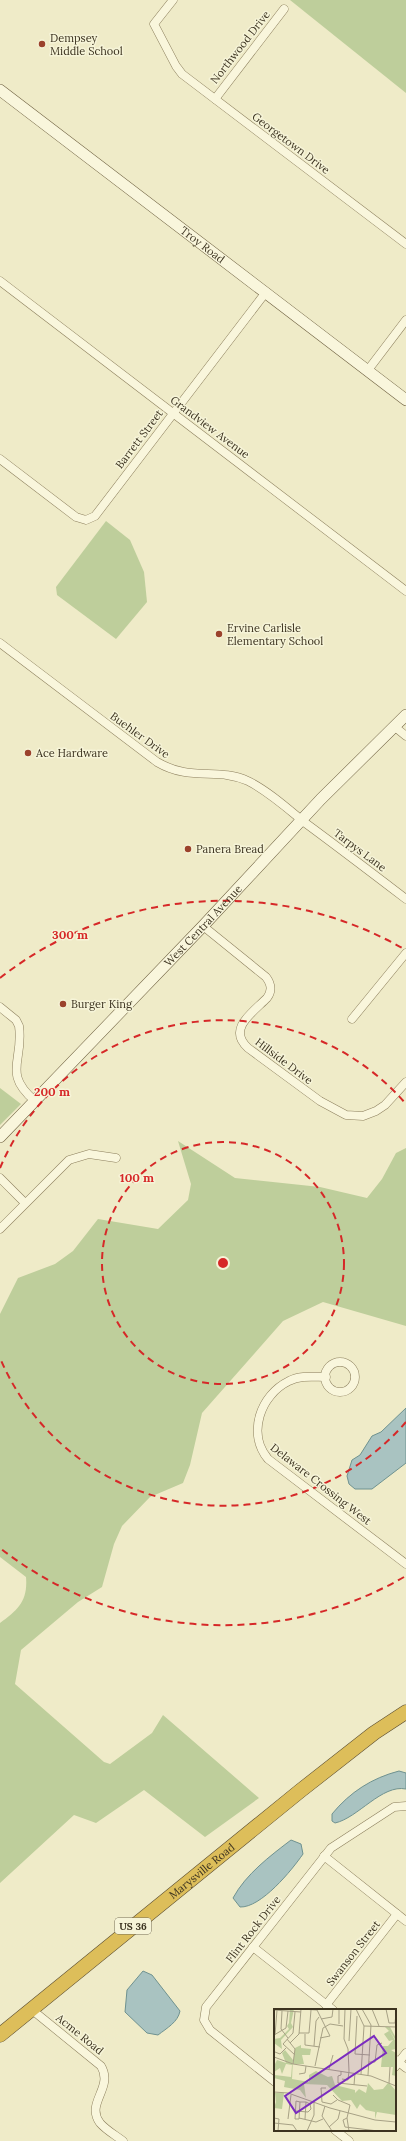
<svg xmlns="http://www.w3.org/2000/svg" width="406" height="2141" font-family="Lora,serif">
	<rect width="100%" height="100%" fill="#efebc8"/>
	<!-- green -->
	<g fill="#bece9b">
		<path d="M290 0H406V93Z"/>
		<path d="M106 521 130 540 144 572 147 602 116 639 57 595 56 587Z"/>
		<path d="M0 1088 21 1104 0 1125Z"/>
		<path d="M178 1141 235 1178 320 1187 367 1198 382 1179 396 1153 406 1148V1326L323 1302 283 1321 202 1413 190 1465 183 1483 150 1497 122 1526 114 1544 102 1587 78 1602 21 1650 15 1684 104 1762 110 1764 152 1733 163 1715 259 1798 205 1837 144 1790 96 1823 74 1815 0 1883V1623C18 1610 28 1601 26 1577L0 1557V1314L18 1278 55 1264 73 1251 98 1219 158 1229 188 1200 191 1184Z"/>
	</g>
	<!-- water -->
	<g fill="#a9c3c1" stroke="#6f9290">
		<path d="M406 1408V1463L372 1489H355L349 1484 347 1476 352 1460 360 1455 372 1436 381 1432Z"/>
		<path d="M399 1771 406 1773V1789C382 1784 358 1818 335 1823L332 1821V1814C350 1792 372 1778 399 1771Z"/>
		<path d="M291 1840 301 1844 303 1854C292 1870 261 1908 240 1907L233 1898C246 1874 270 1856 291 1840Z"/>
		<path d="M143 1971 152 1975 180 2011C178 2022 167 2028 158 2035L147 2033 125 2012 127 1990Z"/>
	</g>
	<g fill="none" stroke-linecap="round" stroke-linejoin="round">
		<!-- street casing -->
		<g stroke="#8c7f5d" stroke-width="9">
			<g id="street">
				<path d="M173 0 154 24 176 66 182 74 406 244"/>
				<path d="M215 99 284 9"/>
				<path d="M0 281 406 591"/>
				<path d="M368 370 406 320"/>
				<path d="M0 459 76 517 86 520 95 516 266 292"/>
				<path d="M0 643 157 762C191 782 218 767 248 781 268 791 287 808 304 822 338 847 372 873 406 899"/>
				<path d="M395 727 406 736"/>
				<path d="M203 926 266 977C272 985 272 991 267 998 252 1013 227 1029 248 1048L320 1101 346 1115 363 1116 376 1111 385 1105 406 1082"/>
				<path d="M0 1007 16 1020 19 1026C24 1061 2 1073 35 1101"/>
				<path d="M352 1019 406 953"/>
				<path d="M0 1178 25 1203"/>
				<path d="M0 1229 69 1160 89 1154 116 1158"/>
				<circle cx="340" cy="1377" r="15"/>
				<path d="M326 1377C314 1377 300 1375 289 1381 260 1395 247 1434 268 1459L406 1564"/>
				<path d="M324 1856 406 1921"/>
				<path d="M253 1947 333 2010"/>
				<path d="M326 2005 397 1914"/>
				<path d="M31 2009 101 2066C114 2088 85 2103 100 2123 106 2130 115 2135 123 2141"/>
				<path d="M396 2060 406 2068"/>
				<path d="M395 2067 406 2053"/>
				<path d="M275 2082 210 2030 204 2020 206 2007 331 1848 394 1807 406 1806"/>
				<path d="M335 2130 349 2141"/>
			</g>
		</g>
		<!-- secondary casing -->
		<g stroke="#6e6040" stroke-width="12">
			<g id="secondary">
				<path id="s1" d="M0 90 406 400"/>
				<path id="s2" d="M0 1137 203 926 321 799 406 715"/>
			</g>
		</g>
		<!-- highway casing -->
		<g stroke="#5a4c31" stroke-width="15">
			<g id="highway">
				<path id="s3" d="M0 2035 300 1791 374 1733 406 1712"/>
			</g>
		</g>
		<!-- street -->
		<use href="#street" stroke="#f9f6dc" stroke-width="8"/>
		<!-- secondary -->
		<use href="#secondary" stroke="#f9f6dc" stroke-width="11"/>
		<!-- highway -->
		<use href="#highway" stroke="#ddbe5a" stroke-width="14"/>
	</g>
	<!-- distance rings -->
	<g fill="none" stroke="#d62828" stroke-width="2" stroke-dasharray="7 5">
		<circle cx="223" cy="1263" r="121"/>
		<path d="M406 1422A242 242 0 0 1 0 1358M0 1168A242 242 0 0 1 406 1104"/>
		<path d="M404 1577A362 362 0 0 1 0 1548M0 978A362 362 0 0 1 404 949"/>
	</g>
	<!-- markers -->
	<g fill="#9b422c" stroke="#f6f4d8" stroke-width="1.5">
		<circle cx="42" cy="44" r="4"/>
		<circle cx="219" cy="634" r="4"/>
		<circle cx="28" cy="753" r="4"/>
		<circle cx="188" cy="849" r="4"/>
		<circle cx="63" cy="1004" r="4"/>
	</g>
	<g text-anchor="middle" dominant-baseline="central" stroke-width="3" stroke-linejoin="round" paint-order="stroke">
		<!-- shield labels -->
		<rect fill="#f6f4d8" stroke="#746d57" stroke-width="1" x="115" y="1918" width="36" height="16" rx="3"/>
		<g font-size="10" font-weight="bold" fill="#3c3320">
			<text x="133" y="1926">US 36</text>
		</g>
		<!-- poi labels -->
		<g font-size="11" fill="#3c3320" stroke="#f6f4d8" text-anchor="start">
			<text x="50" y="38">Dempsey<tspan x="50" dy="13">Middle School</tspan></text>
			<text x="227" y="628">Ervine Carlisle<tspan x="227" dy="13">Elementary School</tspan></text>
			<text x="36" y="753">Ace Hardware</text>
			<text x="196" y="849">Panera Bread</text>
			<text x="71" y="1004">Burger King</text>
		</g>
		<!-- street labels -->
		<g font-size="11" fill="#3c3320" stroke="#f6f4d8">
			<text transform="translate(240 47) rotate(-52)">Northwood Drive</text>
			<text transform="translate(291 143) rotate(37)">Georgetown Drive</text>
			<text stroke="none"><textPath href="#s1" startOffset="255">Troy Road</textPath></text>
			<text transform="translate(210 427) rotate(37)">Grandview Avenue</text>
			<text transform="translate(139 439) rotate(-53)">Barrett Street</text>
			<text transform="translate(140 735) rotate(36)">Buehler Drive</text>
			<text transform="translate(360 850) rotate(37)">Tarpys Lane</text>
			<text stroke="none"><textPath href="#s2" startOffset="293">West Central Avenue</textPath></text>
			<text transform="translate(284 1061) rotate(37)">Hillside Drive</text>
			<text transform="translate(321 1484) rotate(38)">Delaware Crossing West</text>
			<text stroke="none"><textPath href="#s3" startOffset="260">Marysville Road</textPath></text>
			<text transform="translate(253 1929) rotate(-52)">Flint Rock Drive</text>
			<text transform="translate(353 1953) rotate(-52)">Swanson Street</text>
			<text transform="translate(80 2034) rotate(39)">Acme Road</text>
		</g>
	</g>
	<!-- overview -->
	<g transform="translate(274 2009)">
		<rect width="122" height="122" fill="#efebc8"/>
		<path d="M16 0H20L17 14 19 18 7 31 8 40 0 34V30L6 29 15 20 13 17 15 14ZM111 18H116L122 29V32L114 19 122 33V40L117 41 122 44V67L118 66 119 58H107L109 37H114L119 31 115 32 110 25 115 22ZM27 36V39L37 40 36 46H28L30 55H19L21 39ZM11 41 19 51 18 70 35 73V66L42 62 54 68 58 67 61 76 81 81V84L85 80 92 84 94 74 100 81 109 80 114 74 116 75 122 82V106L103 103 101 110V103L92 101 86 95 83 100 77 91 68 92 53 76 30 75 32 89 26 81 10 78 11 72 0 69V57L3 51 12 54 8 44ZM12 55 18 56 17 68 1 66 0 63 6 59 8 65ZM1 84H10L8 100 0 99 2 93Z" fill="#bece9b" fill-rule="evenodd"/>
		<path fill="none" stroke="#a7a185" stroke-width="1" d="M65 0V15M82 0 90 17M88 0 97 16 94 66M98 0 105 17M112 0 115 14H121L122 5M0 1 27 3M43 1 56 27 46 29M8 2 7 20 14 29M83 7 81 45 96 46M47 10 58 8 59 0M90 17 122 18M25 24H35L37 1M31 25V36L46 38M0 26 12 19 14 2M1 26 3 1M13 30 21 40 19 55M75 32 77 0M16 34 25 25 27 0 43 1M40 37 42 12 45 8M1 43 6 45 12 39M21 46 9 35 19 24 21 3M0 48 19 55 97 67 122 77M95 53H101L103 36 108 34M41 57 49 19 56 15 69 17M55 60 59 46M67 62V66L64 67V74L93 77M25 65 31 64 32 57M87 65 90 17M68 70 74 71 75 62 74 40 70 30 71 0M115 74 116 58M80 76 81 64M52 79H47L48 93 57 95 63 91M0 83 14 84 56 99 101 111 122 113M59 86 64 91 76 96 73 109 75 122M26 93 25 110H21L22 92 26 93H32L36 95 37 100M51 97 48 107 58 122M21 102 34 103 37 100M0 109 5 110 4 122M25 109 42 113 49 110M73 109 69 111 71 118 104 122M14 110 17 86M31 110 32 93M0 114 19 116 23 122M55 118 64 110 66 102M33 122 40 106V92"/>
		<path fill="#7b2cbf" fill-opacity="0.15" stroke="#7b2cbf" stroke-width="2" d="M100 27 112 44 22 104 11 87Z"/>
		<rect width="122" height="122" fill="none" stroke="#3c3320" stroke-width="2"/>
	</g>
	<circle cx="223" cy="1263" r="6" fill="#d62828" stroke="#f6f4d8" stroke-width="2"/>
	<g font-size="12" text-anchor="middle" font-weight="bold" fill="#d62828" stroke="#f6f4d8" stroke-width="3" stroke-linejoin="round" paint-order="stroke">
		<text x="70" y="939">300 m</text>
		<text x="52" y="1096">200 m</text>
		<text x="137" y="1182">100 m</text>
	</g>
</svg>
